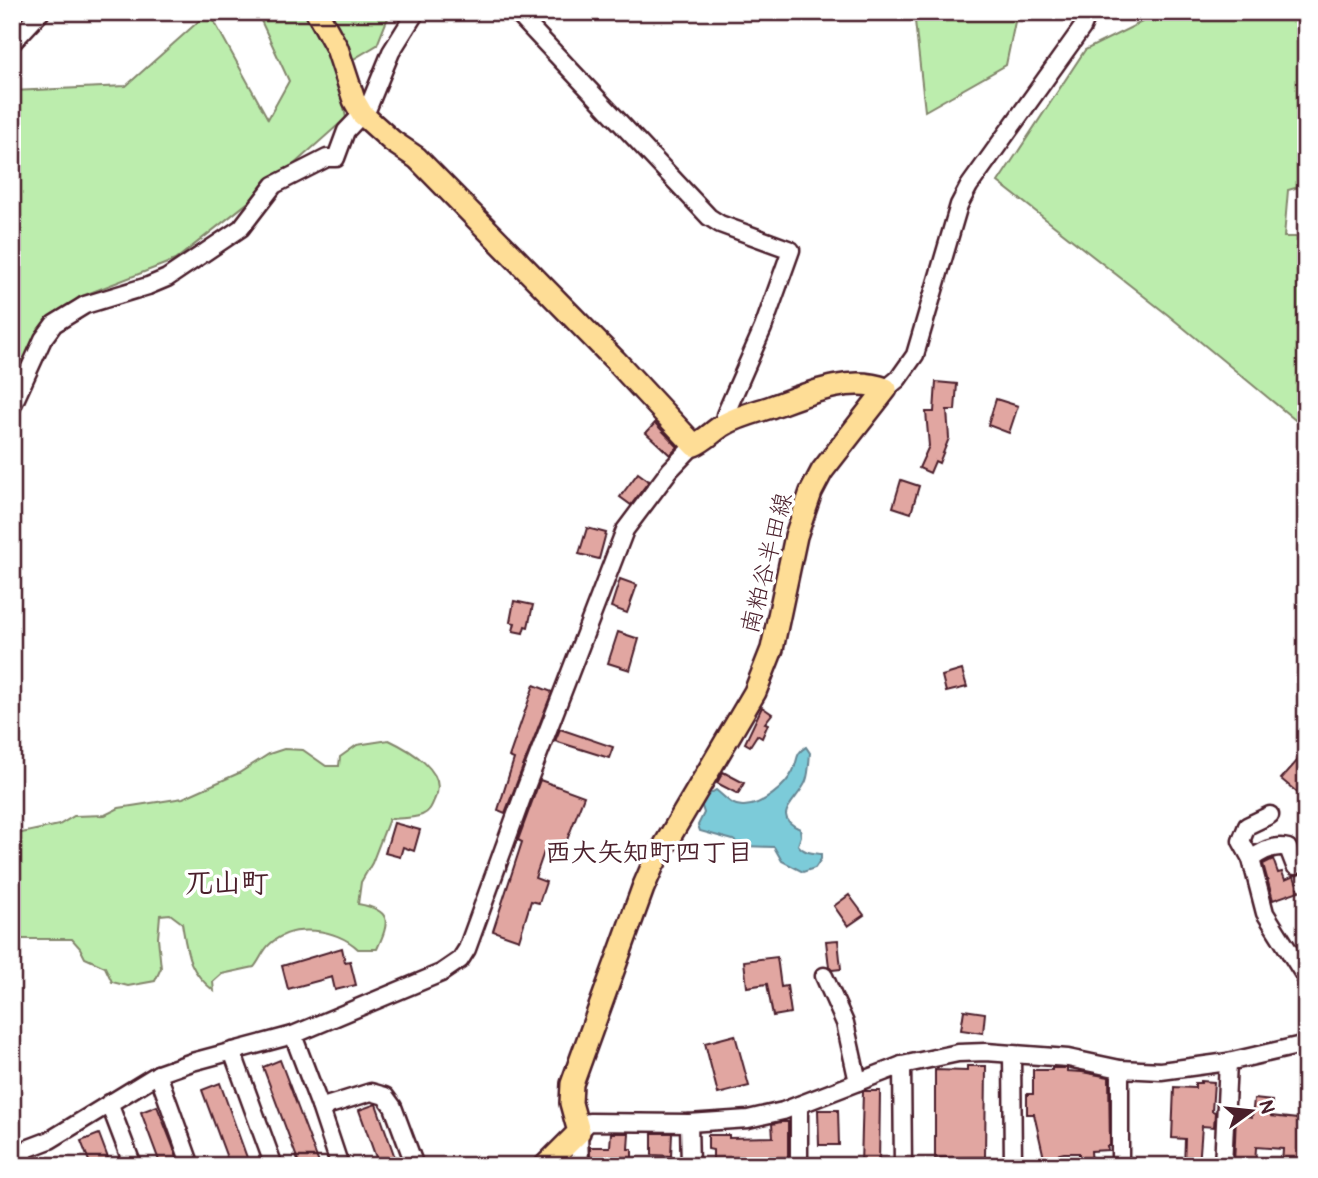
<svg xmlns="http://www.w3.org/2000/svg" width="1318" height="1178" font-family="Pangolin,'Klee One',sans-serif">
	<rect width="100%" height="100%" fill="#fff"/>
	<filter id="ink" filterUnits="userSpaceOnUse"><feTurbulence type="fractalNoise" baseFrequency=".0143" numOctaves="2"/><feDisplacementMap in="SourceGraphic" scale="14" xChannelSelector="R" yChannelSelector="G"/><feConvolveMatrix kernelMatrix="1 2 1 2 8 2 1 2 1" color-interpolation-filters="sRGB"/></filter>
	<g filter="url(#ink)">
		<!-- green -->
		<g fill="#bcedad" stroke="#83866c" stroke-width="2">
			<path d="M209 12 268 119 289 81 257 12H393L387 20 377 45 337 69 346 118 274 182 175 260 79 297 54 318 12 388V91L126 86Z"/>
			<path d="M914 12H1017L1006 65 925 111Z"/>
			<path d="M1162 12H1306V185L1288 190 1284 237H1306V429L1168 315 998 182 1085 50Z"/>
			<path d="M389 740C408 749 449 772 435 798 432 805 430 812 422 815 412 819 399 818 389 819L372 863 361 882 358 904C392 910 390 921 377 949H358C337 929 293 922 270 944 263 950 260 960 254 967L222 974 213 982 214 991C188 971 187 953 182 923L170 914 160 915 158 938 161 968 155 981 128 986 112 982 105 967 85 958 80 948 72 939H12V836L17 834 59 825 74 816 105 815 119 808 183 798 239 773 269 754 284 749 303 750 326 766H339L340 757 357 745Z"/>
		</g>
		<!-- water -->
		<path fill="#7ccbd9" stroke="#688693" stroke-width="2" d="M806 747 810 753C809 762 809 773 806 781 798 801 769 815 800 829L801 836 798 845C804 853 812 853 821 854V859L815 868 803 872 782 861 774 847 742 846 733 840 700 831 698 825 704 813 700 800 716 790C725 797 732 807 744 806 762 806 786 786 793 771 798 761 795 753 806 747Z"/>
		<!-- building -->
		<g fill="#e1a6a1" stroke="#4a1f2b" stroke-width="2">
			<path d="M936 382 957 384 955 410H947L949 438 939 463 935 461 930 473 919 468 929 446 926 412H934Z"/>
			<path d="M996 399 1018 406 1009 433 988 425Z"/>
			<path d="M655 423 678 447 670 455 646 433Z"/>
			<path d="M638 473 649 481 631 505 620 497Z"/>
			<path d="M901 480 919 486 911 513 893 507Z"/>
			<path d="M587 528 606 533 599 559 579 554Z"/>
			<path d="M620 579 637 585 627 613 611 607Z"/>
			<path d="M514 601 533 605 528 627 525 626 523 633 513 631 515 623 510 622Z"/>
			<path d="M618 632 639 639 630 670 608 663Z"/>
			<path d="M962 670 967 687 946 692 942 676Z"/>
			<path d="M534 685 552 692 505 813 498 810 514 759 509 757Z"/>
			<path d="M762 707 772 714 765 723 768 724 762 738 757 735 750 746 745 743Z"/>
			<path d="M560 729 613 747 609 758 555 741Z"/>
			<path d="M1306 751V786L1299 794 1281 779Z"/>
			<path d="M723 772 744 783 738 794 717 783Z"/>
			<path d="M540 780 584 796 560 858 544 852 535 878 546 882 539 903 531 901 519 940 493 931 522 842 518 840Z"/>
			<path d="M394 823 420 830 414 851 403 847 400 857 385 853Z"/>
			<path d="M1273 859 1278 873 1282 872 1285 880 1294 876 1299 891 1273 900 1263 864Z"/>
			<path d="M849 895 864 915 848 926 834 906Z"/>
			<path d="M838 940 841 969 832 970 829 967 826 941Z"/>
			<path d="M342 948 345 962 350 961 356 985 335 990 332 977 288 989 282 966Z"/>
			<path d="M777 957 781 987 787 986 791 1013 773 1016 767 984 747 987 744 961Z"/>
			<path d="M964 1010 985 1013 983 1033 961 1030Z"/>
			<path d="M735 1035 749 1086 718 1094 705 1043Z"/>
			<path d="M280 1060 320 1166H300L263 1067Z"/>
			<path d="M967 1066H986L985 1157 935 1158V1070L967 1071Z"/>
			<path d="M1052 1068H1067V1071L1082 1072 1109 1077 1110 1146H1107L1108 1150 1091 1151 1092 1166H1079V1153H1064L1044 1158 1034 1114H1027V1094H1033V1070H1052Z"/>
			<path d="M1201 1081 1214 1082 1212 1111 1215 1112 1214 1127 1202 1126 1199 1166H1184L1185 1139 1172 1138 1174 1087 1195 1088V1083H1201Z"/>
			<path d="M220 1083 250 1166H230L202 1090Z"/>
			<path d="M863 1091H880L879 1166H861Z"/>
			<path d="M1254 1099 1272 1101 1271 1116 1306 1120 1303 1166H1282L1283 1149 1256 1147 1255 1166H1234L1236 1115 1252 1117Z"/>
			<path d="M376 1104 398 1166H379L359 1110Z"/>
			<path d="M157 1106 172 1144 180 1166H161L141 1112Z"/>
			<path d="M818 1110H838L839 1145H819Z"/>
			<path d="M781 1122H788V1166H713V1150L708 1149V1135H729V1138L773 1137 772 1124Z"/>
			<path d="M611 1133H629L628 1149H632V1164L590 1163V1147H610Z"/>
			<path d="M652 1133H672L671 1156 652 1155Z"/>
			<path d="M99 1134 111 1166H91L81 1141Z"/>
		</g>
		<g fill="none" stroke-linecap="round" stroke-linejoin="round">
			<!-- minor casing -->
			<g stroke="#4a1f2b" stroke-width="21">
				<g id="minor">
					<path d="M516 12 709 217 720 224 791 250 763 328 725 415 727 423"/>
					<path d="M12 43 41 12"/>
					<path d="M886 389 898 379 915 355 959 205 969 186 1082 28 1089 12"/>
					<path d="M12 407 43 339 54 324 85 305 148 286 167 278 241 228 274 185 327 158H336L346 131 368 108 391 52 416 12"/>
					<path d="M1270 815 1247 826 1241 841 1251 859 1265 913 1306 978"/>
					<path d="M1251 859C1262 851 1275 844 1288 848L1295 866"/>
					<path d="M824 976 845 1023 858 1082"/>
					<path d="M293 1035 320 1106H326L371 1092 385 1096 393 1107 415 1166"/>
					<path d="M232 1051 274 1166"/>
					<path d="M1012 1054 1013 1166"/>
					<path d="M902 1065 903 1166"/>
					<path d="M1120 1069V1166"/>
					<path d="M158 1074 191 1166"/>
					<path d="M109 1103 133 1166"/>
					<path d="M799 1105V1166"/>
					<path d="M320 1106 340 1166"/>
					<path d="M689 1123 690 1166"/>
					<path d="M12 1160 29 1148 50 1140 158 1074 192 1062 293 1035 441 973 460 960 467 949 526 787 625 530 670 470 694 445"/>
					<path d="M580 1166 579 1132 589 1122 689 1123 748 1119 783 1111 902 1065 958 1053 986 1052 1068 1058 1120 1069 1161 1071 1228 1062 1306 1044"/>
					<path d="M1223 1166 1228 1062"/>
				</g>
			</g>
			<!-- major casing -->
			<g stroke="#4a1f2b" stroke-width="26">
				<path id="major" d="M317 12 337 48 354 100 362 114 392 141 417 158 615 360 694 445C706 440 714 430 725 424 739 416 756 412 771 407 807 394 849 375 886 389L822 471 811 492 796 536 772 649 755 692 653 865 643 888 572 1084 571 1103 579 1132 545 1166"/>
			</g>
			<!-- minor -->
			<use href="#minor" stroke="#fff" stroke-width="16"/>
			<!-- major -->
			<use href="#major" stroke="#fedd96" stroke-width="21"/>
		</g>
	</g>
	<g text-anchor="middle" dominant-baseline="central" stroke-width="7" stroke-linejoin="round" paint-order="stroke">
		<!-- street labels -->
		<g font-size="24" fill="#4a1f2b" stroke="#fff">
			<text transform="translate(767 563) rotate(-76)">南粕谷半田線</text>
		</g>
		<!-- neighbourhood labels -->
		<g font-size="26" font-weight="bold" fill="#4a1f2b" stroke="#fff">
			<text x="649" y="853">西大矢知町四丁目</text>
		</g>
		<!-- quarter labels -->
		<g font-size="28" font-weight="bold" fill="#4a1f2b" stroke="#fff">
			<text x="227" y="883">兀山町</text>
		</g>
	</g>
	<!-- margin -->
	<rect width="1318" height="1178" fill="none" stroke="#fff" stroke-width="42"/>
	<rect x="21" y="21" width="1276" height="1136" fill="none" stroke="#4a1f2b" stroke-width="2.5" filter="url(#ink)"/>
	<!-- north arrow -->
	<g transform="translate(1251 1111) rotate(75)" stroke="#ffffff" stroke-width="5" paint-order="stroke">
	<path d="M0-5L12 26L0 18L-12 26Z" fill="#4a1f2b"/>
	<text y="-10" font-size="19" font-weight="bold" text-anchor="middle" fill="#4a1f2b">N</text>
	</g>
</svg>
